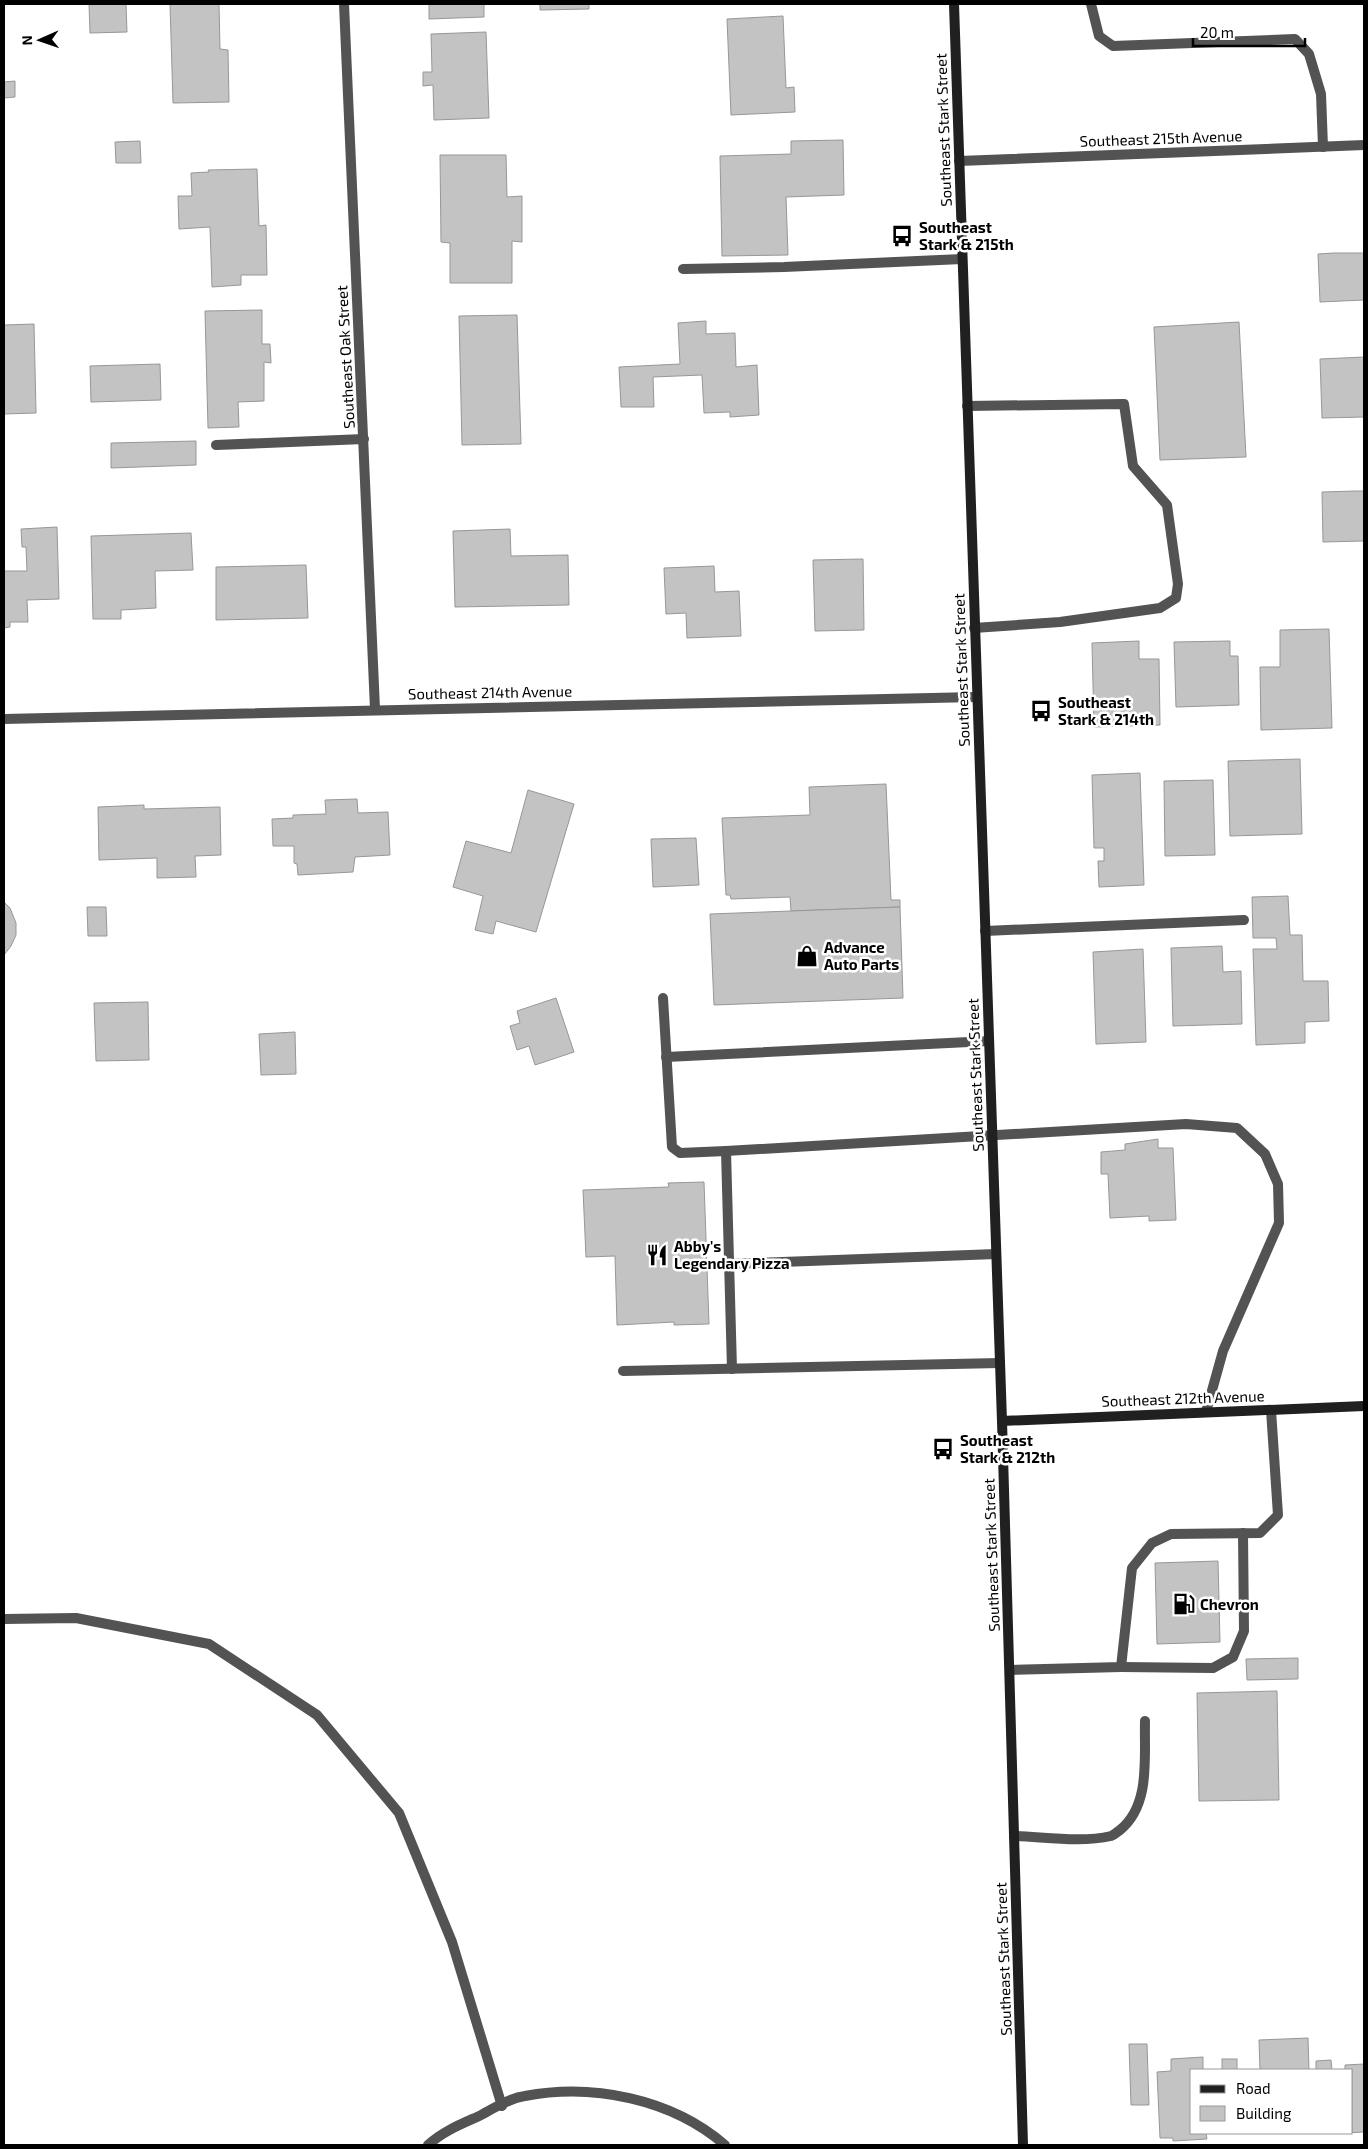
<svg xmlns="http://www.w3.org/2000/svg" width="1368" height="2149" font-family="'Exo 2',sans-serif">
	<rect width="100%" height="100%" fill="#fff"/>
	<!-- building -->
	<g fill="#c3c3c3" stroke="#979797">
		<path d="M89 4H126L127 32 90 33Z"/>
		<path d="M170 4H219L220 49 228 50 229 102 173 103Z"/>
		<path d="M429 4H484V17L429 19Z"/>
		<path d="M540 4H589V9L540 10Z"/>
		<path d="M783 16 786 88 794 87 795 112 731 115 727 19Z"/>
		<path d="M486 32 489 118 434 120 433 85 423 86V72H432L431 34Z"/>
		<path d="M15 81V97L4 98V82Z"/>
		<path d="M843 140 844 195 786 197 788 255 722 256 720 156 791 154V141Z"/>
		<path d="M140 141 141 163H116L115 142Z"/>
		<path d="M440 155H506L507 197 522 196V242L512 241V283H450V243L441 242Z"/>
		<path d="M257 169 259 226 266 225 267 275H241V285L212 287 210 227 179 229 178 196H192L191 173 209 172 208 170Z"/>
		<path d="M1334 253H1364V300L1320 302 1318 254Z"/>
		<path d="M262 310V344H270L271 363 264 362V401L238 402 239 427 208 428 205 311Z"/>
		<path d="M517 315 521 444 462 445 459 316Z"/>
		<path d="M706 321V334L735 333 736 367 757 365 759 415 730 417V412L704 413 702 375 653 377 654 407H621L619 367 680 364 678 323Z"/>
		<path d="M1239 322 1246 457 1160 460 1154 327Z"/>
		<path d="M34 324 36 413 4 414V325Z"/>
		<path d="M1364 357V417L1322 418 1320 359Z"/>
		<path d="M160 364 161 400 91 402 90 366Z"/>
		<path d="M196 441V465L111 468V443Z"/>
		<path d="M1356 491H1364V541L1323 542 1322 492Z"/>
		<path d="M57 527 59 599 27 600 28 622H10V627L4 628V571H27L26 547H22L21 529Z"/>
		<path d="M510 529 511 556 568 555 569 605 455 607 453 531Z"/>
		<path d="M191 533 193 570 155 571 156 608 121 610V619H93L91 536Z"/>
		<path d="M863 559 864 630 815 631 813 560Z"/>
		<path d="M306 565 308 618 216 620V567Z"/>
		<path d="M714 566 715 592 739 591 741 636 687 638 686 613 666 614 664 568Z"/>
		<path d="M1329 629 1332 728 1261 730 1260 667H1280V630Z"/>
		<path d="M1139 641V659H1159L1160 725 1094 727 1092 643Z"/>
		<path d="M1230 641V656H1238L1239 705 1176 707 1174 642Z"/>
		<path d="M1300 759 1302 834 1230 836 1228 761Z"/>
		<path d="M1140 773 1144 885 1099 887 1098 861H1104V848H1094L1092 775Z"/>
		<path d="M1213 780 1215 855 1165 856 1164 781Z"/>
		<path d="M886 784 891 900H900V907L791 911 790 897 731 899 730 895H726L722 818 810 815 809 787Z"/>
		<path d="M528 790 574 804 536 932 496 921 493 934 475 930 483 896 453 887 466 841 511 853Z"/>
		<path d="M357 799 358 813 388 812 390 855 355 857 353 872 298 875 297 864 294 863V846H273L272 819 293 818V815L326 814 325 800Z"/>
		<path d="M144 805V809L220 807 221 855 195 856 196 877 157 878V858L99 860 98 807Z"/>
		<path d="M696 838 699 885 653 887 651 839Z"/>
		<path d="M1288 896 1290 935H1302L1303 981H1328L1329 1021 1305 1022V1043L1256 1045 1253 949H1277L1276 938H1253L1252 897Z"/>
		<path d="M4 902 10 908 16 923V935L11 946 4 955Z"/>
		<path d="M87 907H106L107 936H88Z"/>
		<path d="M900 907 903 998 714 1005 710 914Z"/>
		<path d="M1222 946 1223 972 1241 971 1242 1024 1173 1026 1171 948Z"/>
		<path d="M1143 949 1146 1042 1096 1044 1093 952Z"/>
		<path d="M556 998 574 1052 535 1065 529 1046 517 1050 510 1026 520 1023 517 1011Z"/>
		<path d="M148 1002 149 1060 96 1061 94 1003Z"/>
		<path d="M295 1032 296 1074 261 1075 259 1034Z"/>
		<path d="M1158 1139V1148H1173L1176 1220 1149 1221V1216L1110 1218 1108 1174H1101V1152L1125 1150V1144Z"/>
		<path d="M704 1182 709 1324 674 1325V1322L617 1325 615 1256 586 1257 583 1190 669 1187 668 1183Z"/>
		<path d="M1218 1561 1220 1642 1157 1644 1155 1563Z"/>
		<path d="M1298 1658V1679L1247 1680 1246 1659Z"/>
		<path d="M1277 1691 1279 1800 1199 1801 1197 1693Z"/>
		<path d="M1308 2038 1309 2070H1260L1259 2040Z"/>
		<path d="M1129 2044H1147L1149 2105H1131Z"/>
		<path d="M1203 2057V2070H1192V2133H1206L1207 2139 1173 2141V2138H1160L1157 2072 1171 2071V2059Z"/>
		<rect x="1222" y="2059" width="15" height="11"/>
		<path d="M1331 2060 1332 2070H1316V2061Z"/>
		<path d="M1364 2064V2132L1346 2133H1352V2070H1345V2065Z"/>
	</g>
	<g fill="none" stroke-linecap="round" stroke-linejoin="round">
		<!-- lane -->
		<g stroke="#535353" stroke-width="10">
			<path d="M1091 4 1099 36 1113 46 1295 39 1309 54 1321 94 1323 147"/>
			<path d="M683 269 784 267 962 259"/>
			<path d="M967 406 1124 404 1133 466 1167 505 1178 584 1176 598 1160 608 1060 622 974 628"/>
			<path d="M216 445 364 439"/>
			<path d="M985 931 1244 920"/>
			<path d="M663 998 672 1147 680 1153 726 1151"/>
			<path d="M666 1057 989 1041"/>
			<path d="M729 1264 996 1254"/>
			<path d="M732 1369 726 1151 1186 1124 1237 1128 1265 1154 1278 1184 1279 1223 1223 1351 1206 1412"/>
			<path d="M623 1371 1000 1363"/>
			<path d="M4 1619 76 1618 209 1644 317 1715 399 1813 452 1942 502 2106"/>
			<path d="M1121 1667 1213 1668 1233 1657 1244 1631 1243 1533"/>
			<path d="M1010 1670 1121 1667 1132 1568 1152 1543 1171 1534 1260 1533 1278 1515 1271 1410"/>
			<path d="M1014 1836C1045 1837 1081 1843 1111 1836 1114 1835 1117 1832 1120 1830 1151 1805 1144 1757 1145 1721"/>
			<path d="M428 2145C442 2132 459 2125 477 2117 491 2110 509 2098 525 2096 593 2083 672 2099 725 2145"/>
		</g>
		<!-- street -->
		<g stroke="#535353" stroke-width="10">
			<path d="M344 4 375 709"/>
			<path d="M959 161 1364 145"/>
			<path d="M4 719 976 697"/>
		</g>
		<!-- secondary -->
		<g stroke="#202020" stroke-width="10">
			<path d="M954 4 1002 1421 1023 2145"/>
			<path d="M1002 1421 1364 1406"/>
		</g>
	</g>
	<!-- icons -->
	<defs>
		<g id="bus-bare" transform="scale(1.725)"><path d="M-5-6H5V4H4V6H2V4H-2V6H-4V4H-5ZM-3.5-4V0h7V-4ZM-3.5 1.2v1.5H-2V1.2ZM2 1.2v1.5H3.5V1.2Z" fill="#000" stroke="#fff" stroke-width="2.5" paint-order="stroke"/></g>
		<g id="shop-bare" transform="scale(1.725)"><path d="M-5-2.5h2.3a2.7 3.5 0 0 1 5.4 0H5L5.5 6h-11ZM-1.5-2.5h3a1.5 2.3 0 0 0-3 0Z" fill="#000" stroke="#fff" stroke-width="2.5" paint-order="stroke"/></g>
		<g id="restaurant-bare" transform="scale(1.725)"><path d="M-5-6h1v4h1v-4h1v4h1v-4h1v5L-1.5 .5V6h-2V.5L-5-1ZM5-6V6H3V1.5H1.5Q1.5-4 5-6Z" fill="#000" stroke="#fff" stroke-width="2.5" paint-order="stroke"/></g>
		<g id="fuel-bare" transform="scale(1.725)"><path d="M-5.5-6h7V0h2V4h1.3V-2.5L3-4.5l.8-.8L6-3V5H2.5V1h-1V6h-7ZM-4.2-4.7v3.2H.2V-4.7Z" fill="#000" stroke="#fff" stroke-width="2.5" paint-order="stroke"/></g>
	</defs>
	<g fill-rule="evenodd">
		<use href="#bus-bare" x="902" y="236"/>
		<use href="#bus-bare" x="1041" y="711"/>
		<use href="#shop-bare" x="807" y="956"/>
		<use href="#restaurant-bare" x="657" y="1255"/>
		<use href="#bus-bare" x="943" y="1449"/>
		<use href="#fuel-bare" x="1184" y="1604"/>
	</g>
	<g text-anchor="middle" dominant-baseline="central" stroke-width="5" stroke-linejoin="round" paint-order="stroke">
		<!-- street labels -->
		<g font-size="15" fill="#000" stroke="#fff">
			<text transform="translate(943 130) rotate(-92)">Southeast Stark Street</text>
			<text transform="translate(1161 138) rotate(-2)">Southeast 215th Avenue</text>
			<text transform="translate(345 357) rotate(-93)">Southeast Oak Street</text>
			<text transform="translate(961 670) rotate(-92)">Southeast Stark Street</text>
			<text transform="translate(490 692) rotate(-1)">Southeast 214th Avenue</text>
			<text transform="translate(975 1075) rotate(-92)">Southeast Stark Street</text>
			<text transform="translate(1183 1398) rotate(-2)">Southeast 212th Avenue</text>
			<text transform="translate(991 1555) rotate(-92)">Southeast Stark Street</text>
			<text transform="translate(1003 1959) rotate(-92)">Southeast Stark Street</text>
		</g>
		<!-- poi labels -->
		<g font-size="15" font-weight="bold" fill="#000" stroke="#fff" text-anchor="start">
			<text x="919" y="227">Southeast<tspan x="919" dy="17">Stark &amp; 215th</tspan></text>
			<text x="1058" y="702">Southeast<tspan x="1058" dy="17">Stark &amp; 214th</tspan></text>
			<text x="824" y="947">Advance<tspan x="824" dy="17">Auto Parts</tspan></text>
			<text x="674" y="1246">Abby's<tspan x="674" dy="17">Legendary Pizza</tspan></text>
			<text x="960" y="1440">Southeast<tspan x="960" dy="17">Stark &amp; 212th</tspan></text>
			<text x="1200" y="1604">Chevron</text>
		</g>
	</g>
	<!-- border -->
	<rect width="1368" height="2149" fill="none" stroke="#000000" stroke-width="10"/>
	<!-- legend -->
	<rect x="1190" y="2069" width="162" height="65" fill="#ffffff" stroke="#999999"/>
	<rect x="1200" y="2085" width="25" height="8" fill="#202020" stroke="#999999"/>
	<text x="1236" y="2094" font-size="15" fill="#000000">Road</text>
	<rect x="1200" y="2106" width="25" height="15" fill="#c3c3c3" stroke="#999999"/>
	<text x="1236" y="2119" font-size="15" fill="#000000">Building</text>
	<!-- north arrow -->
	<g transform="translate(40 40) rotate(268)" stroke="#ffffff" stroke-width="4" paint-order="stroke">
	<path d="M0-4L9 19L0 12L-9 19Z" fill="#000000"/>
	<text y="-8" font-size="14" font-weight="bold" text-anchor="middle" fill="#000000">N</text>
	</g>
	<!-- scale -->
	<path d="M1193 38v8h112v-8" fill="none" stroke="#000000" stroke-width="2.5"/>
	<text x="1200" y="38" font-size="15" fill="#000000" stroke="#ffffff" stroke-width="4" paint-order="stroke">20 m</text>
</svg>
